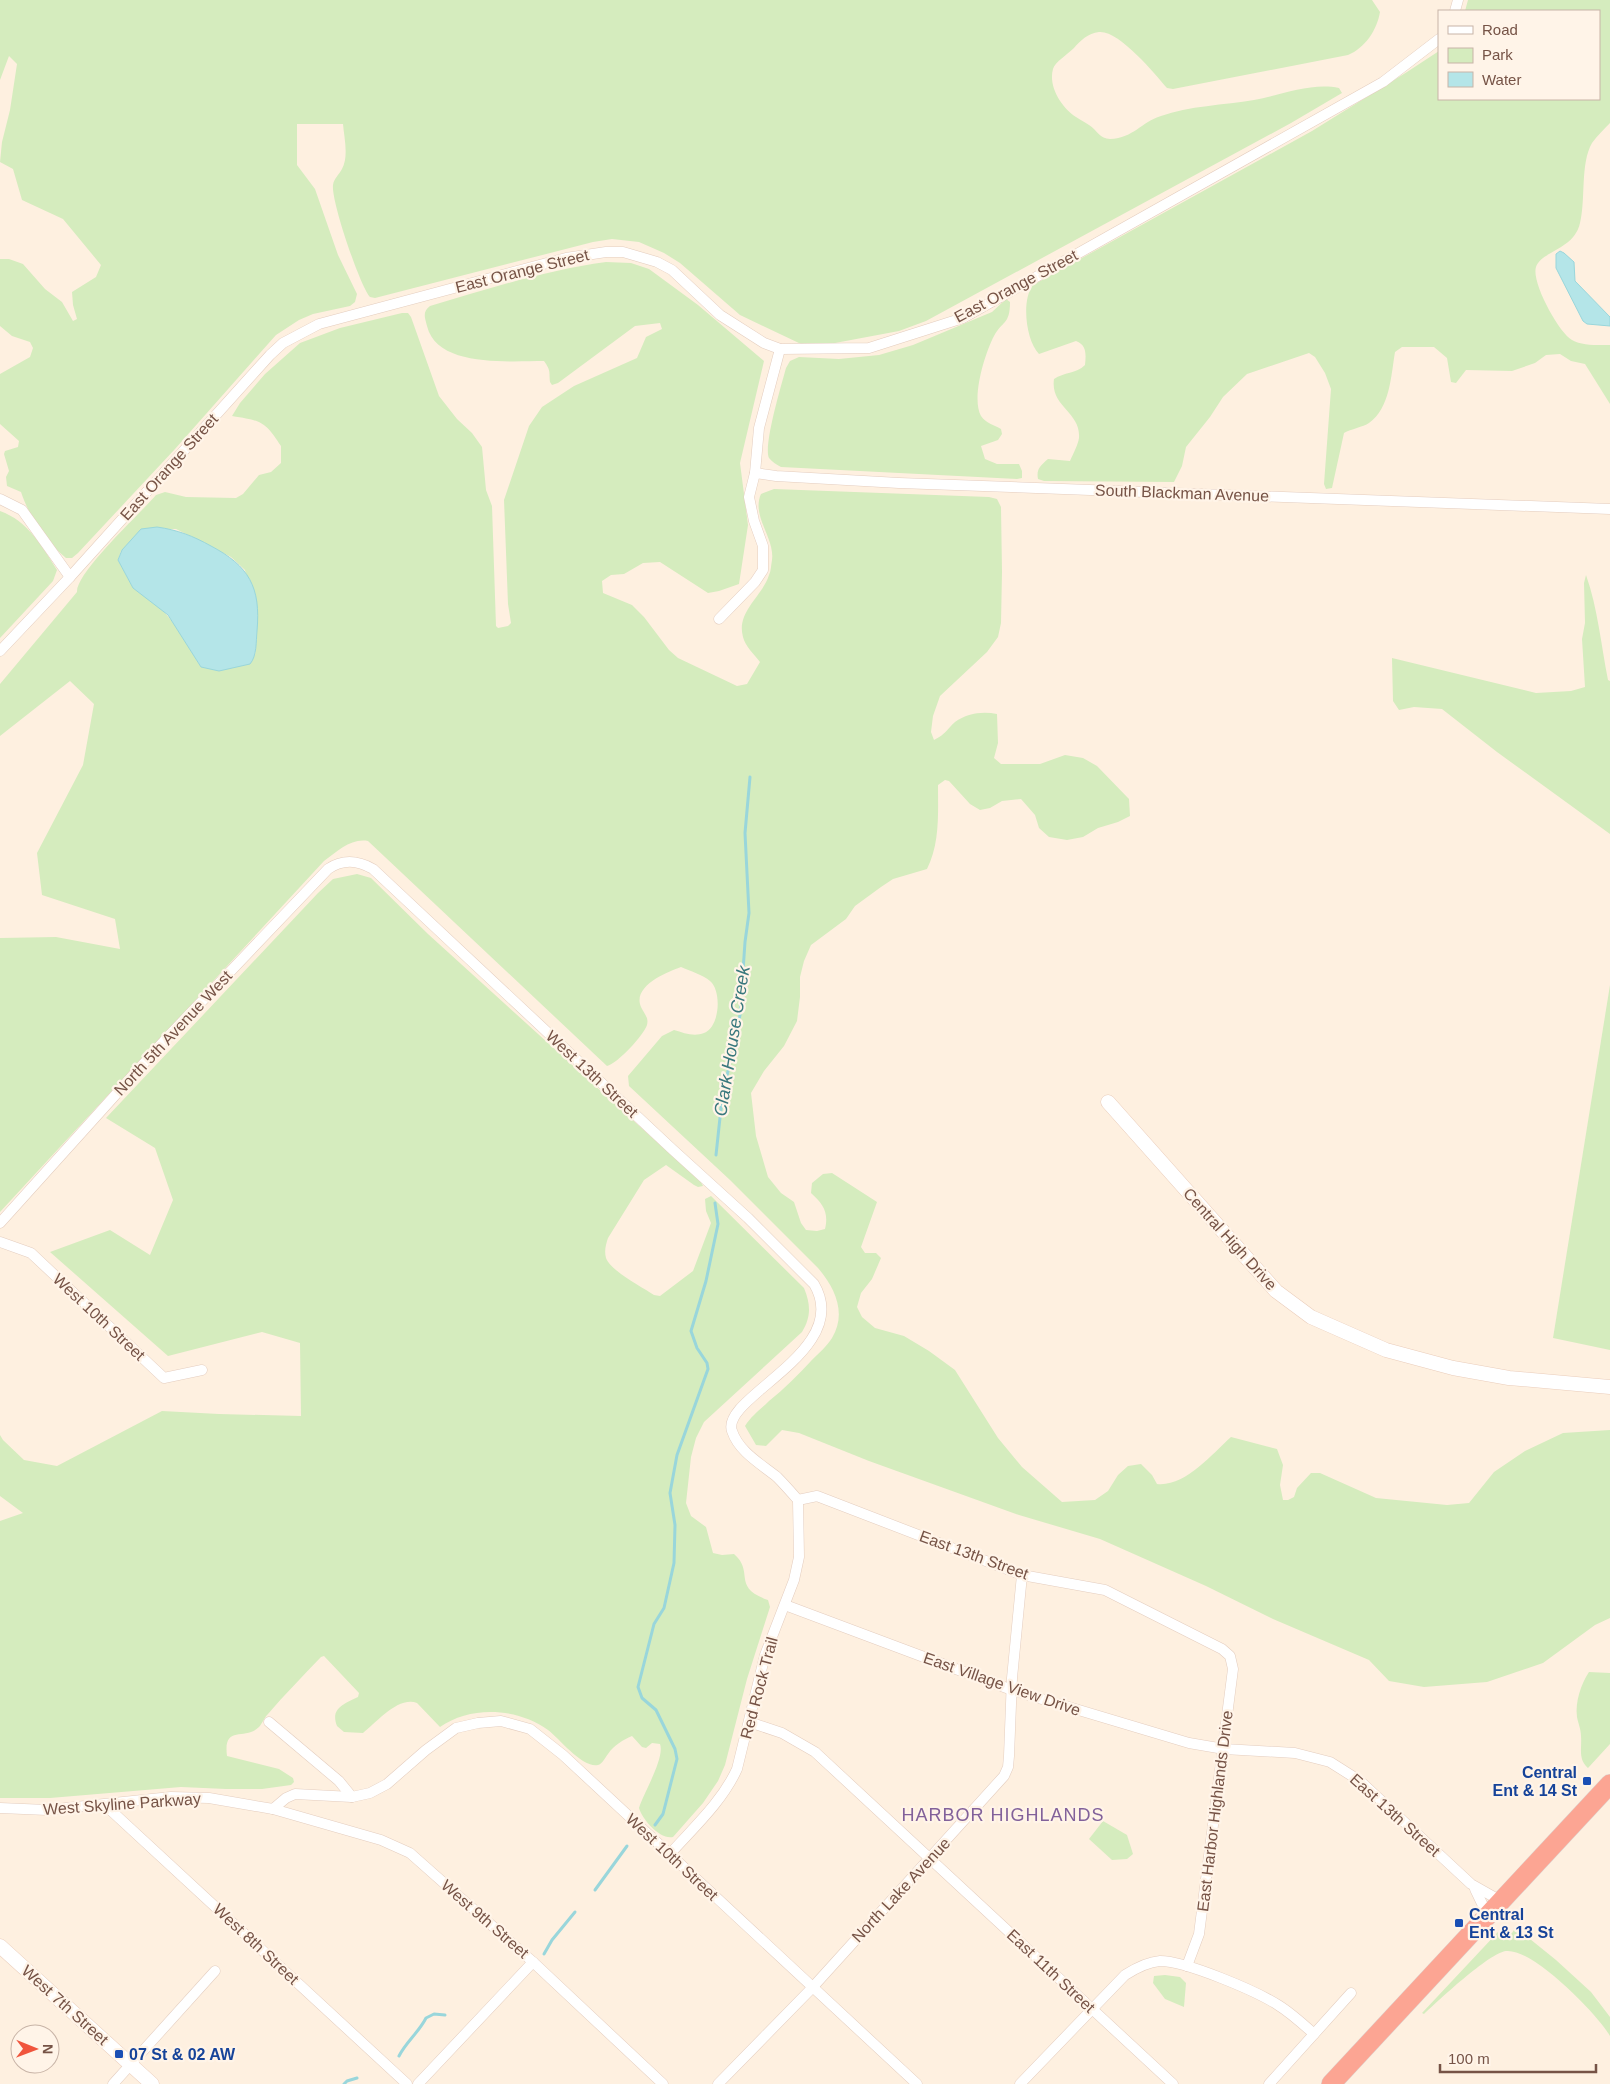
<svg xmlns="http://www.w3.org/2000/svg" width="1610" height="2084" font-family="Helvetica,sans-serif">
	<rect width="100%" height="100%" fill="#fef0e0"/>
	<!-- green -->
	<g fill="#d5ecbe" fill-rule="evenodd">
		<path d="M0 0H1372L1380 12C1377 30 1365 48 1348 55L1173 89 1167 88C1155 74 1119 30 1099 32 1088 33 1080 41 1074 48 1068 54 1055 62 1053 69 1048 87 1062 108 1076 117 1080 120 1085 122 1089 125 1097 130 1100 139 1110 139 1134 138 1141 122 1161 116 1188 106 1225 105 1254 100 1281 95 1312 82 1339 88L1342 93 1291 123 926 321 899 331 835 343 801 344 740 315 680 263 664 253 639 242 612 239 593 242 375 298 370 297C360 286 331 201 333 185 334 178 339 175 342 169 349 156 344 137 343 124H297V165L315 189 338 255 357 294 355 302 350 306 313 314 299 320 276 335 175 449 78 553 72 558H66C46 542 29 516 21 492L7 486 6 477 9 471 4 454 5 451 18 447 19 441 0 424V374L30 357 33 348 30 342 12 336 0 326V259H9L23 264 45 289 62 302 73 321 77 319 73 305 72 292 96 277 101 265 63 219 22 200 13 169 0 162 2 142 10 110 17 64 9 56 0 80Z"/>
		<path d="M1468 0H1610V123C1604 129 1597 136 1592 143 1580 164 1586 199 1580 223 1574 250 1541 251 1536 267 1531 282 1559 333 1572 340 1582 346 1599 345 1610 345V404L1585 364 1571 361 1560 354 1546 355 1535 363 1512 371 1466 370 1456 383 1451 382 1447 358 1434 347H1402L1395 352C1391 376 1390 408 1369 423 1363 427 1351 429 1344 433L1332 488 1326 489 1324 484 1331 389 1325 373 1315 357 1309 353 1247 374 1223 397 1210 417 1186 447 1182 466 1174 482 1044 481 1038 479C1036 469 1041 465 1048 459L1070 461C1073 454 1078 445 1079 438 1081 412 1050 407 1054 379 1064 372 1076 374 1085 365 1086 355 1087 345 1076 341L1039 354C1026 341 1021 300 1033 285L1312 131 1407 72 1439 51V99H1599V11H1465Z"/>
		<path d="M606 262 631 263 649 269 698 305 764 361 740 463 748 525 739 584 719 591 708 593 660 562 643 563 624 574 611 575 602 581 603 593 632 605 644 617 669 650 678 658 737 686 747 684 760 662C754 654 745 646 743 637 736 612 762 597 769 575 771 571 771 565 772 560 775 538 751 516 761 494L774 489 989 497 997 499 1001 507 1002 572 1001 623 998 637 987 652 940 696 933 716 931 732 934 740C946 734 947 729 955 722 967 713 983 711 997 714L998 743 994 758 1001 764H1040L1065 755 1083 758 1097 766 1129 799 1130 816 1118 822 1098 828 1083 837 1067 840 1049 837 1039 828 1035 815 1021 799 1002 801 990 808 980 810 970 804 949 781 945 780 938 785C938 814 940 843 927 869L893 879 881 887 855 906 846 919 811 945 804 961 800 977V997L797 1021 784 1046 764 1071 751 1093 756 1136 768 1177 781 1193 794 1202 801 1223 806 1230 817 1231 825 1229C829 1212 823 1204 811 1193L812 1183 823 1174 832 1173 877 1202 861 1247 865 1253H876L881 1258 872 1279 861 1293 857 1307 862 1317 875 1328 904 1336 929 1351 955 1370 998 1438 1022 1467 1062 1502 1095 1500 1108 1491 1118 1475 1128 1466 1141 1464 1152 1475 1157 1484C1185 1487 1211 1455 1231 1437L1277 1449 1283 1465 1280 1485 1283 1500H1288L1294 1497 1297 1488 1311 1473H1320L1376 1498 1447 1505 1469 1503 1494 1472 1525 1451 1563 1433 1610 1430V1618L1595 1625 1543 1663 1487 1682 1424 1687 1389 1681 1369 1660 1273 1619 1206 1586 1100 1539 1019 1515 869 1461 799 1433 782 1430 766 1446 756 1445 745 1426C752 1415 760 1410 769 1401 784 1389 798 1375 811 1361 818 1354 827 1346 832 1338 847 1313 835 1288 818 1268L730 1180 629 1086 628 1076 662 1036 674 1030C684 1033 694 1037 704 1033 720 1027 722 991 710 981 703 975 690 971 681 967 667 972 632 986 641 1007 644 1014 649 1017 647 1025 644 1035 617 1064 607 1066L368 841C351 838 338 851 324 861L0 1212V938L56 937 120 949 115 919 42 895 37 853 83 765 94 704 70 681 0 736V684L77 592C76 572 141 513 156 495L165 492 186 497 236 498 243 494 259 475 271 472 281 463V446C264 420 261 421 232 416L240 403 265 374 300 343 340 328 402 313H408L411 317 439 396 457 419 472 433 482 447 486 490 492 506 496 626 498 628 508 626 511 623 508 604 504 500 529 426 542 407 574 386 637 358 646 337 662 329 660 323 635 326 558 383 552 385 550 382C549 371 551 371 544 361 510 361 437 368 427 326 425 318 422 312 430 306 488 289 546 270 606 262ZM142 529H176L231 557 245 570 257 633 255 655 201 667 175 625 161 608 133 588 118 560 121 551Z"/>
		<path d="M1006 299 1010 302C1010 325 1002 321 994 336 985 353 971 398 981 416 986 423 994 425 1001 429L1002 434 998 440 981 446 985 459 997 464H1019L1022 471V478L1017 479 781 467C777 465 772 462 769 458 763 446 782 383 786 368L790 361 799 357 839 359 879 355 913 345 992 312Z"/>
		<path d="M0 511C28 521 42 546 57 570L53 581 0 638Z"/>
		<path d="M1586 575C1598 609 1601 645 1608 680L1610 681V834L1497 752 1442 709 1414 707 1399 710 1393 701 1392 658 1536 693 1571 691 1585 687 1582 639 1585 623 1584 583Z"/>
		<path d="M357 874 371 878 428 934 701 1182 703 1186 698 1187 694 1185 666 1165 644 1180 608 1238C606 1244 604 1251 606 1258 611 1271 642 1287 654 1295L660 1296 693 1271 711 1223 706 1211 705 1199 711 1196 804 1288C811 1305 811 1317 802 1332L704 1422 696 1438 691 1457 686 1503 691 1516 706 1527 713 1553 722 1555 734 1554C755 1572 731 1587 768 1600L770 1607 747 1679 725 1765 718 1781 703 1803 673 1837C660 1840 642 1819 639 1808 644 1792 665 1758 660 1744L652 1743 646 1748 642 1747 632 1736C623 1740 614 1745 608 1754 605 1758 602 1764 598 1765 582 1768 560 1739 548 1730 518 1708 471 1705 440 1727L417 1703C398 1696 376 1723 363 1733L344 1732 337 1726C330 1708 344 1704 358 1697L359 1693 324 1656 321 1657C303 1676 285 1694 268 1714 264 1718 262 1724 259 1727 245 1741 223 1724 227 1756L279 1769 293 1778 294 1782 291 1785 262 1789H226L181 1787 50 1798H0V1521L23 1513 0 1496V1435L3 1440 24 1460 57 1466 162 1411 219 1414 301 1416 300 1343 262 1332 168 1356 50 1252 110 1230 150 1255 173 1200 155 1148 106 1118 318 893 333 879Z"/>
		<path d="M1610 985V1350L1553 1338Z"/>
		<path d="M1589 1672 1610 1673V1744L1588 1768C1578 1759 1582 1749 1581 1736 1581 1729 1578 1723 1577 1717 1575 1702 1581 1684 1589 1672Z"/>
		<path d="M1103 1821 1127 1835 1133 1854 1127 1859 1112 1860 1089 1839Z"/>
		<path d="M1514 1930 1530 1939 1556 1960 1591 1992 1610 2017V2036C1597 2014 1533 1948 1506 1951 1489 1953 1438 2001 1424 2014L1422 2013 1498 1932 1506 1931 1512 1933Z"/>
		<path d="M1165 1975 1180 1977 1186 1983 1184 2007 1165 1999 1153 1983 1154 1976Z"/>
	</g>
	<!-- water -->
	<g fill="#b4e5e8" stroke="#99d6db">
		<path d="M1560 251 1564 253 1574 262 1575 281 1610 317V326L1587 324 1583 321 1556 268V254Z"/>
		<path d="M157 527C178 530 193 536 211 546 249 566 261 587 257 631 256 641 257 656 250 664L219 671 201 667 168 615 133 588 118 560 122 550 141 529Z"/>
	</g>
	<g fill="none" stroke-linecap="round" stroke-linejoin="round">
		<!-- stream -->
		<g stroke="#99d6db" stroke-width="3">
			<path d="M716 1155 722 1099 740 1015 745 942 749 913 745 833 750 777"/>
			<path d="M655 1825 663 1814 677 1759 675 1749 656 1710 642 1698 638 1687 654 1624 664 1608 674 1563 675 1525 670 1493 677 1455 708 1369 707 1363 697 1348 691 1331 706 1281 718 1224 715 1203"/>
			<path d="M595 1890 627 1846"/>
			<path d="M544 1954 552 1940 575 1912"/>
			<path d="M399 2056C406 2042 419 2032 426 2018L434 2014 445 2015"/>
			<path d="M344 2084 347 2081 357 2078"/>
		</g>
		<!-- street casing -->
		<g stroke="#e4cdbf" stroke-width="11">
			<g id="street">
				<path d="M1455 11 1458 0"/>
				<path d="M755 473 776 476 899 483 1610 509"/>
				<path d="M0 499 22 510 70 577"/>
				<path d="M719 619 755 582 763 570V546L754 521 749 497 755 473 759 428 780 349"/>
				<path d="M0 651 70 577 270 355 283 343 319 324 566 258 606 252H623L657 262 672 270 720 315 764 343 780 349 869 348 963 318 1383 82 1439 39"/>
				<path d="M0 1223 164 1041 328 869C343 859 357 860 373 869L672 1149 748 1218 814 1284C854 1351 720 1397 732 1431 739 1452 761 1464 777 1477 784 1484 791 1492 798 1500"/>
				<path d="M0 1242 31 1253 164 1378 202 1370"/>
				<path d="M798 1500 817 1496 1022 1575 1105 1590 1222 1649 1230 1656 1233 1669 1199 1934 1187 1966"/>
				<path d="M785 1605 1012 1690 1189 1743 1224 1749 1295 1753 1330 1762 1360 1781 1471 1884 1501 1901"/>
				<path d="M269 1722 339 1781 352 1797"/>
				<path d="M749 1722 782 1733 815 1752 1173 2084"/>
				<path d="M105 1805 407 2084"/>
				<path d="M0 1808 47 1810 171 1797 209 1798 273 1809 381 1840 410 1853 533 1962 663 2084"/>
				<path d="M273 1809 286 1798 295 1794 352 1797 370 1793 387 1784 426 1750 456 1728 478 1723 501 1721 530 1729 563 1755 917 2084"/>
				<path d="M669 1855C693 1828 722 1802 737 1769L765 1655 794 1580 799 1557 798 1500"/>
				<path d="M1475 1889 1488 1916"/>
				<path d="M113 2084 215 1971"/>
				<path d="M418 2084 533 1962"/>
				<path d="M718 2084 812 1988 1004 1776 1008 1767 1009 1756 1012 1678 1022 1575"/>
				<path d="M1020 2084 1125 1975C1136 1968 1147 1962 1160 1961 1186 1961 1256 1991 1278 2005 1291 2013 1303 2024 1314 2034"/>
				<path d="M1269 2084 1351 1993"/>
			</g>
		</g>
		<!-- secondary casing -->
		<g stroke="#eacdbb" stroke-width="15">
			<g id="secondary">
				<path d="M1108 1102 1276 1291 1311 1317 1386 1350 1453 1368 1509 1378 1610 1387"/>
				<path d="M0 1946 152 2084"/>
			</g>
		</g>
		<!-- highway casing -->
		<g stroke="#dbd2cf" stroke-width="20">
			<path id="highway" d="M1331 2084 1610 1784"/>
		</g>
		<!-- street -->
		<use href="#street" stroke="#fff" stroke-width="10"/>
		<!-- secondary -->
		<use href="#secondary" stroke="#fff" stroke-width="14"/>
		<!-- highway -->
		<use href="#highway" stroke="#fca593" stroke-width="19"/>
	</g>
	<!-- markers -->
	<g fill="#1a4fb4" stroke="#fff4e8" stroke-width="2">
		<rect x="1582" y="1776" width="10" height="10" rx="2.5"/>
		<rect x="1454" y="1918" width="10" height="10" rx="2.5"/>
		<rect x="114" y="2049" width="10" height="10" rx="2.5"/>
	</g>
	<g text-anchor="middle" dominant-baseline="central" stroke-width="4.5" stroke-linejoin="round" paint-order="stroke">
		<!-- street labels -->
		<g font-size="16" fill="#765346" stroke="#fff4e8">
			<text transform="translate(522 271) rotate(-14)">East Orange Street</text>
			<text transform="translate(1016 286) rotate(-28)">East Orange Street</text>
			<text transform="translate(169 467) rotate(-48)">East Orange Street</text>
			<text transform="translate(1182 493) rotate(2)">South Blackman Avenue</text>
			<text transform="translate(173 1033) rotate(-47)">North 5th Avenue West</text>
			<text transform="translate(592 1074) rotate(43)">West 13th Street</text>
			<text transform="translate(1230 1239) rotate(48)">Central High Drive</text>
			<text transform="translate(99 1317) rotate(43)">West 10th Street</text>
			<text transform="translate(974 1555) rotate(20)">East 13th Street</text>
			<text transform="translate(1002 1684) rotate(19)">East Village View Drive</text>
			<text transform="translate(759 1688) rotate(-75)">Red Rock Trail</text>
			<text transform="translate(122 1804) rotate(-4)">West Skyline Parkway</text>
			<text transform="translate(1215 1811) rotate(-83)">East Harbor Highlands Drive</text>
			<text transform="translate(1395 1815) rotate(42)">East 13th Street</text>
			<text transform="translate(672 1857) rotate(43)">West 10th Street</text>
			<text transform="translate(901 1890) rotate(-47)">North Lake Avenue</text>
			<text transform="translate(485 1919) rotate(41)">West 9th Street</text>
			<text transform="translate(256 1944) rotate(43)">West 8th Street</text>
			<text transform="translate(1051 1971) rotate(43)">East 11th Street</text>
			<text transform="translate(65 2005) rotate(42)">West 7th Street</text>
		</g>
		<!-- transit labels -->
		<g font-size="16" font-weight="bold" fill="#164399" stroke="#fff4e8" text-anchor="start">
			<text x="1577" y="1772" text-anchor="end">Central<tspan x="1577" dy="18">Ent &amp; 14 St</tspan></text>
			<text x="1469" y="1914">Central<tspan x="1469" dy="18">Ent &amp; 13 St</tspan></text>
			<text x="129" y="2054">07 St &amp; 02 AW</text>
		</g>
		<!-- water labels -->
		<g font-size="18" font-style="italic" fill="#39787d" stroke="#fff4e8">
			<text transform="translate(732 1041) rotate(-81)">Clark House Creek</text>
		</g>
		<!-- neighbourhood labels -->
		<g font-size="18" letter-spacing="1" fill="#82619a" stroke="#fff4e8">
			<text x="1003" y="1815">HARBOR HIGHLANDS</text>
		</g>
	</g>
	<!-- legend -->
	<rect x="1438" y="10" width="162" height="90" fill="#fff4e8" stroke="#c8b4a7"/>
	<rect x="1448" y="26" width="25" height="8" fill="#ffffff" stroke="#c8b4a7"/>
	<text x="1482" y="35" font-size="15" fill="#765346">Road</text>
	<rect x="1448" y="48" width="25" height="15" fill="#d5ecbe" stroke="#c8b4a7"/>
	<text x="1482" y="60" font-size="15" fill="#765346">Park</text>
	<rect x="1448" y="72" width="25" height="15" fill="#b4e5e8" stroke="#c8b4a7"/>
	<text x="1482" y="85" font-size="15" fill="#765346">Water</text>
	<!-- north arrow -->
	<g transform="translate(35 2049) rotate(91)"><circle r="24" fill="#fff4e8" stroke="#c8b4a7"/>
	<path d="M0-4L9 19L0 12L-9 19Z" fill="#f0553d"/>
	<text y="-8" font-size="14" font-weight="bold" text-anchor="middle" fill="#765346">N</text>
	</g>
	<!-- scale -->
	<path d="M1440 2064v8h156v-8" fill="none" stroke="#765346" stroke-width="2.5"/>
	<text x="1448" y="2064" font-size="15" fill="#765346" stroke="#fff4e8" stroke-width="4" paint-order="stroke">100 m</text>
</svg>
